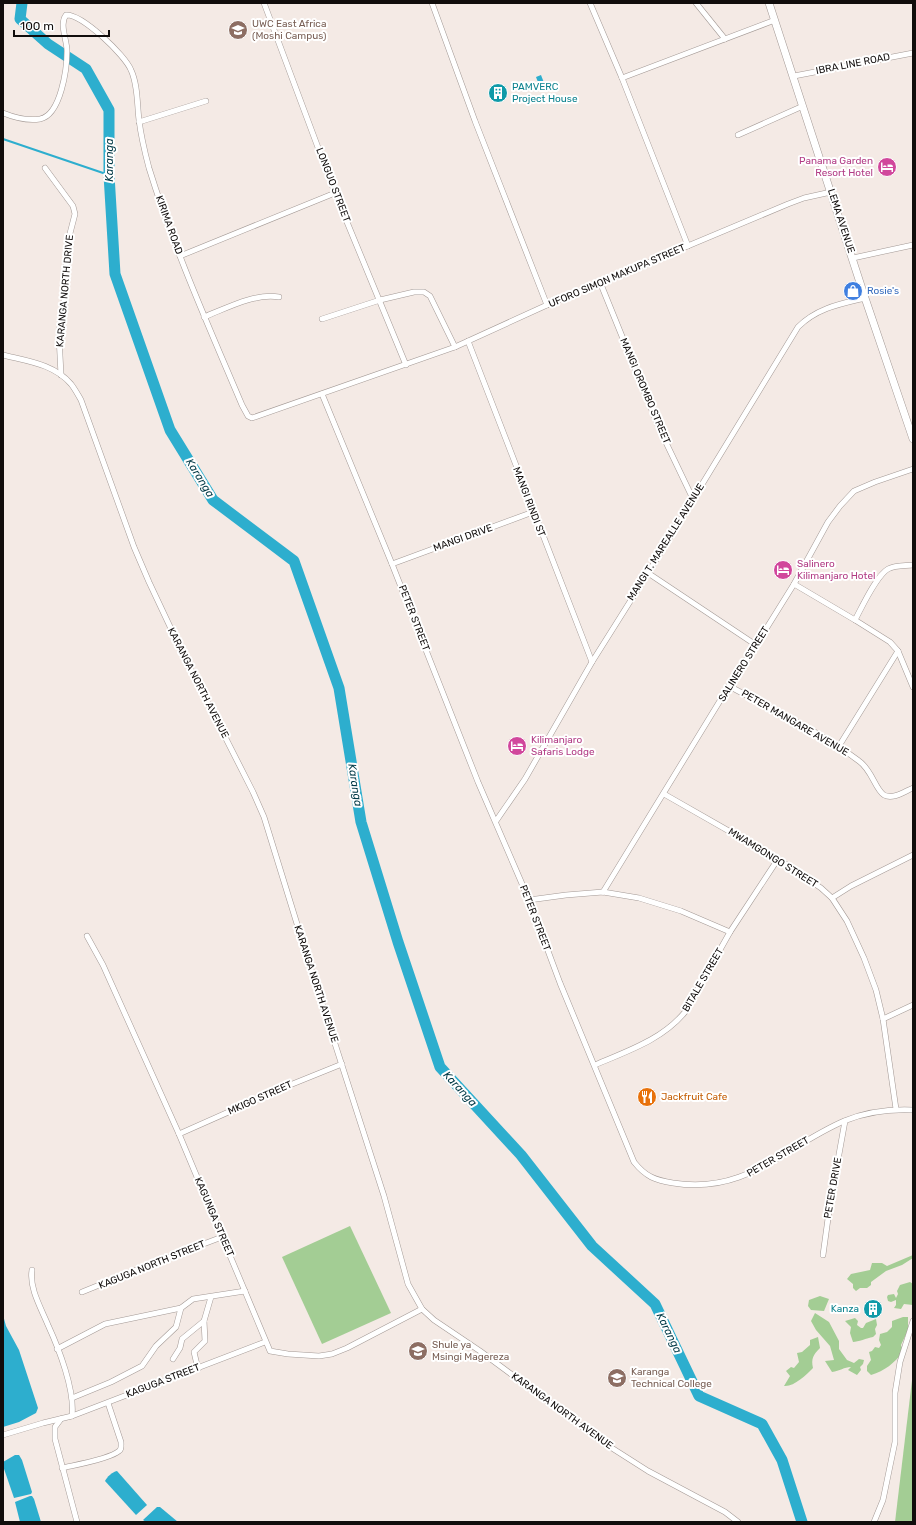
<svg xmlns="http://www.w3.org/2000/svg" width="916" height="1525" font-family="Rubik,sans-serif">
	<rect width="100%" height="100%" fill="#f4eae5"/>
	<!-- green -->
	<g fill="#a3cd94">
		<path d="M350 1226 391 1313 322 1344 282 1257Z"/>
		<path d="M913 1255V1258L902 1265 886 1271 871 1282V1285L867 1288H860L856 1291 853 1288V1284L847 1279 851 1274 870 1270 872 1263H882L887 1266Z"/>
		<path d="M910 1282 913 1284V1305L904 1304 901 1309 894 1308 896 1305V1300L891 1302 888 1301 887 1297 888 1295 894 1294 896 1298 898 1294 897 1291 900 1285Z"/>
		<path d="M820 1296 829 1299 824 1311 811 1310 808 1306 809 1300Z"/>
		<path d="M815 1313 829 1322 839 1341V1349L847 1360 854 1363 859 1359 864 1360 863 1364 860 1367 861 1370 857 1375 848 1370 851 1367C844 1367 840 1371 832 1372L825 1361 834 1360 830 1346 816 1330 811 1321Z"/>
		<path d="M903 1317H908V1330L901 1345 903 1352C894 1363 885 1371 871 1375L867 1371V1366L871 1360 869 1352 872 1351 875 1347 879 1348 881 1345 879 1340 880 1334 887 1332 892 1327V1321Z"/>
		<path d="M855 1318 858 1321 857 1325 861 1328H863L866 1323 876 1319 877 1325 875 1329 876 1334 873 1337C867 1338 858 1342 853 1342L850 1333 851 1327 845 1321Z"/>
		<path d="M818 1337 820 1348C813 1355 811 1359 813 1368 806 1375 794 1387 784 1386L790 1376 786 1371 791 1367 794 1368 799 1362 797 1353 802 1352 810 1345V1340Z"/>
		<path d="M913 1372V1522H895Z"/>
	</g>
	<!-- water -->
	<g fill="#2daece">
		<path d="M541 75 546 88 541 90 536 77Z"/>
		<path d="M3 1315 6 1326 19 1350 38 1408 36 1413 19 1422 3 1427Z"/>
		<path d="M15 1455H19L22 1460 32 1492 31 1494 14 1498 3 1466V1462Z"/>
		<path d="M117 1471 147 1505 136 1515 105 1481C107 1477 112 1472 117 1471Z"/>
		<path d="M30 1496H32L34 1499 41 1522H20L15 1502Z"/>
		<path d="M157 1507H160L178 1522H146L143 1520Z"/>
	</g>
	<g fill="none" stroke-linecap="round" stroke-linejoin="round">
		<!-- stream -->
		<path stroke="#2daece" stroke-width="2" d="M3 139 109 175"/>
		<!-- river -->
		<path stroke="#2daece" stroke-width="11" d="M22 3 20 19 48 44 86 69 109 110V175L115 274 170 430 213 500 294 561 339 688 361 822 398 942 440 1067 521 1155 592 1246 655 1304 699 1396 762 1424 782 1460 802 1522"/>
		<!-- minor casing -->
		<g stroke="#a39995" stroke-width="6">
			<g id="minor">
				<path d="M264 3 335 193 406 365"/>
				<path d="M432 3 475 121 547 305"/>
				<path d="M590 3 622 78 688 246"/>
				<path d="M696 3 725 39"/>
				<path d="M794 76 913 53"/>
				<path d="M622 78 775 20"/>
				<path d="M3 113C13 117 28 121 40 119 61 115 67 68 67 51 67 40 59 24 66 15 82 14 125 55 131 70 138 85 137 104 139 120 141 136 145 153 149 168 174 249 209 327 242 405L248 416 252 418 455 347 547 305 788 204 804 198 831 192"/>
				<path d="M139 122 206 101"/>
				<path d="M738 135 803 106"/>
				<path d="M45 168 73 206 75 214 68 241 64 300 60 325 59 336 61 375"/>
				<path d="M180 256 335 193"/>
				<path d="M853 258 913 245"/>
				<path d="M600 282 660 430 693 499"/>
				<path d="M204 317C227 308 254 293 279 297"/>
				<path d="M322 319 380 300 414 292H424L430 296 455 347"/>
				<path d="M468 341 592 662"/>
				<path d="M3 355C27 361 54 364 71 384 75 389 78 395 81 400L134 547 149 582 181 650 253 792 264 817 310 966 384 1196 408 1284 422 1309 434 1320 480 1351 604 1443 648 1471 725 1512 738 1522"/>
				<path d="M322 394 392 564 478 782 529 900 560 983 634 1162C646 1177 655 1180 673 1183 746 1195 784 1147 844 1121 866 1112 890 1109 913 1110"/>
				<path d="M392 564 533 512"/>
				<path d="M648 573 756 645"/>
				<path d="M794 584 855 620 890 642 898 651 913 687"/>
				<path d="M855 620C862 607 876 576 888 569 895 565 905 566 913 565"/>
				<path d="M729 686C773 710 819 731 859 761 872 770 875 789 884 795 893 800 905 791 913 788"/>
				<path d="M839 746 898 651"/>
				<path d="M664 794 778 859 821 888 832 898 847 921 864 958 876 990 883 1019 896 1109"/>
				<path d="M496 821 525 779 592 662 648 573 798 327C817 308 840 304 865 298"/>
				<path d="M603 892 729 686 756 645 794 584 828 522 840 506 854 491 875 482 913 469"/>
				<path d="M832 898 851 886 913 855"/>
				<path d="M529 900 566 895 603 892 639 898 681 911 730 932"/>
				<path d="M87 936 103 965 179 1134 270 1351 288 1354 319 1356 332 1354 347 1348 422 1309"/>
				<path d="M883 1019 913 1005"/>
				<path d="M595 1065C627 1051 662 1040 685 1012L730 932 778 859"/>
				<path d="M179 1134 285 1087 342 1064"/>
				<path d="M823 1255 830 1204 845 1121"/>
				<path d="M32 1270C29 1288 41 1308 48 1325 59 1349 75 1390 72 1416"/>
				<path d="M82 1292 156 1262 222 1237"/>
				<path d="M57 1349 105 1324 181 1308 193 1299 245 1291"/>
				<path d="M173 1359 180 1348 182 1339 204 1321 211 1297"/>
				<path d="M198 1369 194 1352 205 1341 204 1321"/>
				<path d="M72 1398 111 1382 142 1366 156 1346 176 1327 181 1308"/>
				<path d="M61 1419 55 1427V1439L77 1522"/>
				<path d="M3 1435 43 1423 72 1416 265 1342"/>
				<path d="M62 1468C75 1465 110 1459 119 1451 122 1449 121 1445 121 1442L108 1403"/>
				<path d="M874 1522 883 1500 895 1442V1393L900 1362 913 1321"/>
			</g>
		</g>
		<!-- secondary casing -->
		<g stroke="#a39995" stroke-width="8">
			<path id="secondary" d="M769 3 865 298 913 439"/>
		</g>
		<!-- minor -->
		<use href="#minor" stroke="#fff" stroke-width="5"/>
		<!-- secondary -->
		<use href="#secondary" stroke="#fff" stroke-width="7"/>
	</g>
	<!-- icons -->
	<defs>
		<g id="school-disc" transform="scale(1)"><circle r="9.5" fill="#8d6e63" stroke="#fff"/><path d="M0-5L7-2L0 1L-7-2ZM-4 1L0 2.5L4 1V4Q0 6-4 4Z" fill="#fff"/></g>
		<g id="building-disc" transform="scale(1)"><circle r="9.5" fill="#0f9aa8" stroke="#fff"/><path d="M-4-6H4V6H1V3H-1V6H-4ZM-2.5-4.3h1.7v1.8h-1.7ZM.8-4.3h1.7v1.8H.8ZM-2.5-1h1.7V.8h-1.7ZM.8-1h1.7V.8H.8Z" fill="#fff"/></g>
		<g id="hotel-disc" transform="scale(1)"><circle r="9.5" fill="#d1479c" stroke="#fff"/><path d="M-6-4.5h1.5V1H6V5H4.5V3h-9V5H-6ZM-4 0a1.8 1.8 0 1 1 3.6 0ZM.5 0V-2.5h3Q6-2.5 6 0Z" fill="#fff"/></g>
		<g id="shop-disc" transform="scale(1)"><circle r="9.5" fill="#3f7fe0" stroke="#fff"/><path d="M-5-2.5h2.3a2.7 3.5 0 0 1 5.4 0H5L5.5 6h-11ZM-1.5-2.5h3a1.5 2.3 0 0 0-3 0Z" fill="#fff"/></g>
		<g id="restaurant-disc" transform="scale(1)"><circle r="9.5" fill="#e8710a" stroke="#fff"/><path d="M-5-6h1v4h1v-4h1v4h1v-4h1v5L-1.5 .5V6h-2V.5L-5-1ZM5-6V6H3V1.5H1.5Q1.5-4 5-6Z" fill="#fff"/></g>
	</defs>
	<g fill-rule="evenodd">
		<use href="#school-disc" x="238" y="30"/>
		<use href="#building-disc" x="498" y="93"/>
		<use href="#hotel-disc" x="887" y="167"/>
		<use href="#shop-disc" x="853" y="291"/>
		<use href="#hotel-disc" x="783" y="570"/>
		<use href="#hotel-disc" x="517" y="746"/>
		<use href="#restaurant-disc" x="647" y="1097"/>
		<use href="#building-disc" x="873" y="1309"/>
		<use href="#school-disc" x="418" y="1351"/>
		<use href="#school-disc" x="617" y="1378"/>
	</g>
	<g text-anchor="middle" dominant-baseline="central" stroke-width="4" stroke-linejoin="round" paint-order="stroke">
		<!-- education labels -->
		<g font-size="10" fill="#785e54" stroke="#fff" text-anchor="start">
			<text x="252" y="24">UWC East Africa<tspan x="252" dy="12">(Moshi Campus)</tspan></text>
			<text x="432" y="1345">Shule ya<tspan x="432" dy="12">Msingi Magereza</tspan></text>
			<text x="631" y="1372">Karanga<tspan x="631" dy="12">Technical College</tspan></text>
		</g>
		<!-- street labels -->
		<g font-size="10" fill="#110d0c" stroke="#fff">
			<text transform="translate(853 64) rotate(-11)">IBRA LINE ROAD</text>
			<text transform="translate(333 185) rotate(69)">LONGUO STREET</text>
			<text transform="translate(841 221) rotate(72)">LEMA AVENUE</text>
			<text transform="translate(169 225) rotate(70)">KIRIMA ROAD</text>
			<text transform="translate(617 276) rotate(-23)">UFORO SIMON MAKUPA STREET</text>
			<text transform="translate(65 291) rotate(-85)">KARANGA NORTH DRIVE</text>
			<text transform="translate(645 391) rotate(67)">MANGI OROMBO STREET</text>
			<text transform="translate(529 502) rotate(69)">MANGI RINDI ST</text>
			<text transform="translate(463 538) rotate(-20)">MANGI DRIVE</text>
			<text transform="translate(666 542) rotate(-58)">MANGI T. MAREALLE AVENUE</text>
			<text transform="translate(414 618) rotate(69)">PETER STREET</text>
			<text transform="translate(744 664) rotate(-58)">SALINERO STREET</text>
			<text transform="translate(198 683) rotate(63)">KARANGA NORTH AVENUE</text>
			<text transform="translate(795 723) rotate(30)">PETER MANGARE AVENUE</text>
			<text transform="translate(773 858) rotate(32)">MWAMGONGO STREET</text>
			<text transform="translate(535 918) rotate(69)">PETER STREET</text>
			<text transform="translate(703 980) rotate(-60)">BITALE STREET</text>
			<text transform="translate(316 984) rotate(72)">KARANGA NORTH AVENUE</text>
			<text transform="translate(260 1098) rotate(-24)">MKIGO STREET</text>
			<text transform="translate(778 1157) rotate(-30)">PETER STREET</text>
			<text transform="translate(833 1188) rotate(-80)">PETER DRIVE</text>
			<text transform="translate(214 1217) rotate(67)">KAGUNGA STREET</text>
			<text transform="translate(152 1265) rotate(-22)">KAGUGA NORTH STREET</text>
			<text transform="translate(163 1381) rotate(-21)">KAGUGA STREET</text>
			<text transform="translate(562 1411) rotate(36)">KARANGA NORTH AVENUE</text>
		</g>
		<!-- culture labels -->
		<g font-size="10" fill="#0d838f" stroke="#fff" text-anchor="start">
			<text x="512" y="87">PAMVERC<tspan x="512" dy="12">Project House</tspan></text>
			<text x="859" y="1309" text-anchor="end">Kanza</text>
		</g>
		<!-- hotel labels -->
		<g font-size="10" fill="#b23c85" stroke="#fff" text-anchor="start">
			<text x="873" y="161" text-anchor="end">Panama Garden<tspan x="873" dy="12">Resort Hotel</tspan></text>
			<text x="797" y="564">Salinero<tspan x="797" dy="12">Kilimanjaro Hotel</tspan></text>
			<text x="531" y="740">Kilimanjaro<tspan x="531" dy="12">Safaris Lodge</tspan></text>
		</g>
		<!-- shop labels -->
		<g font-size="10" fill="#366cbe" stroke="#fff" text-anchor="start">
			<text x="867" y="291">Rosie's</text>
		</g>
		<!-- food labels -->
		<g font-size="10" fill="#c56008" stroke="#fff" text-anchor="start">
			<text x="661" y="1097">Jackfruit Cafe</text>
		</g>
		<!-- water labels -->
		<g font-size="11" font-style="italic" fill="#003946" stroke="#fff">
			<text transform="translate(109 160) rotate(-90)">Karanga</text>
			<text transform="translate(200 478) rotate(58)">Karanga</text>
			<text transform="translate(355 785) rotate(81)">Karanga</text>
			<text transform="translate(460 1089) rotate(47)">Karanga</text>
			<text transform="translate(669 1333) rotate(64)">Karanga</text>
		</g>
	</g>
	<!-- border -->
	<rect width="916" height="1525" fill="none" stroke="#110d0c" stroke-width="8"/>
	<!-- scale -->
	<path d="M14 30v6h95v-6" fill="none" stroke="#110d0c" stroke-width="2"/>
	<text x="20" y="30" font-size="12" fill="#110d0c" stroke="#ffffff" stroke-width="3" paint-order="stroke">100 m</text>
</svg>
